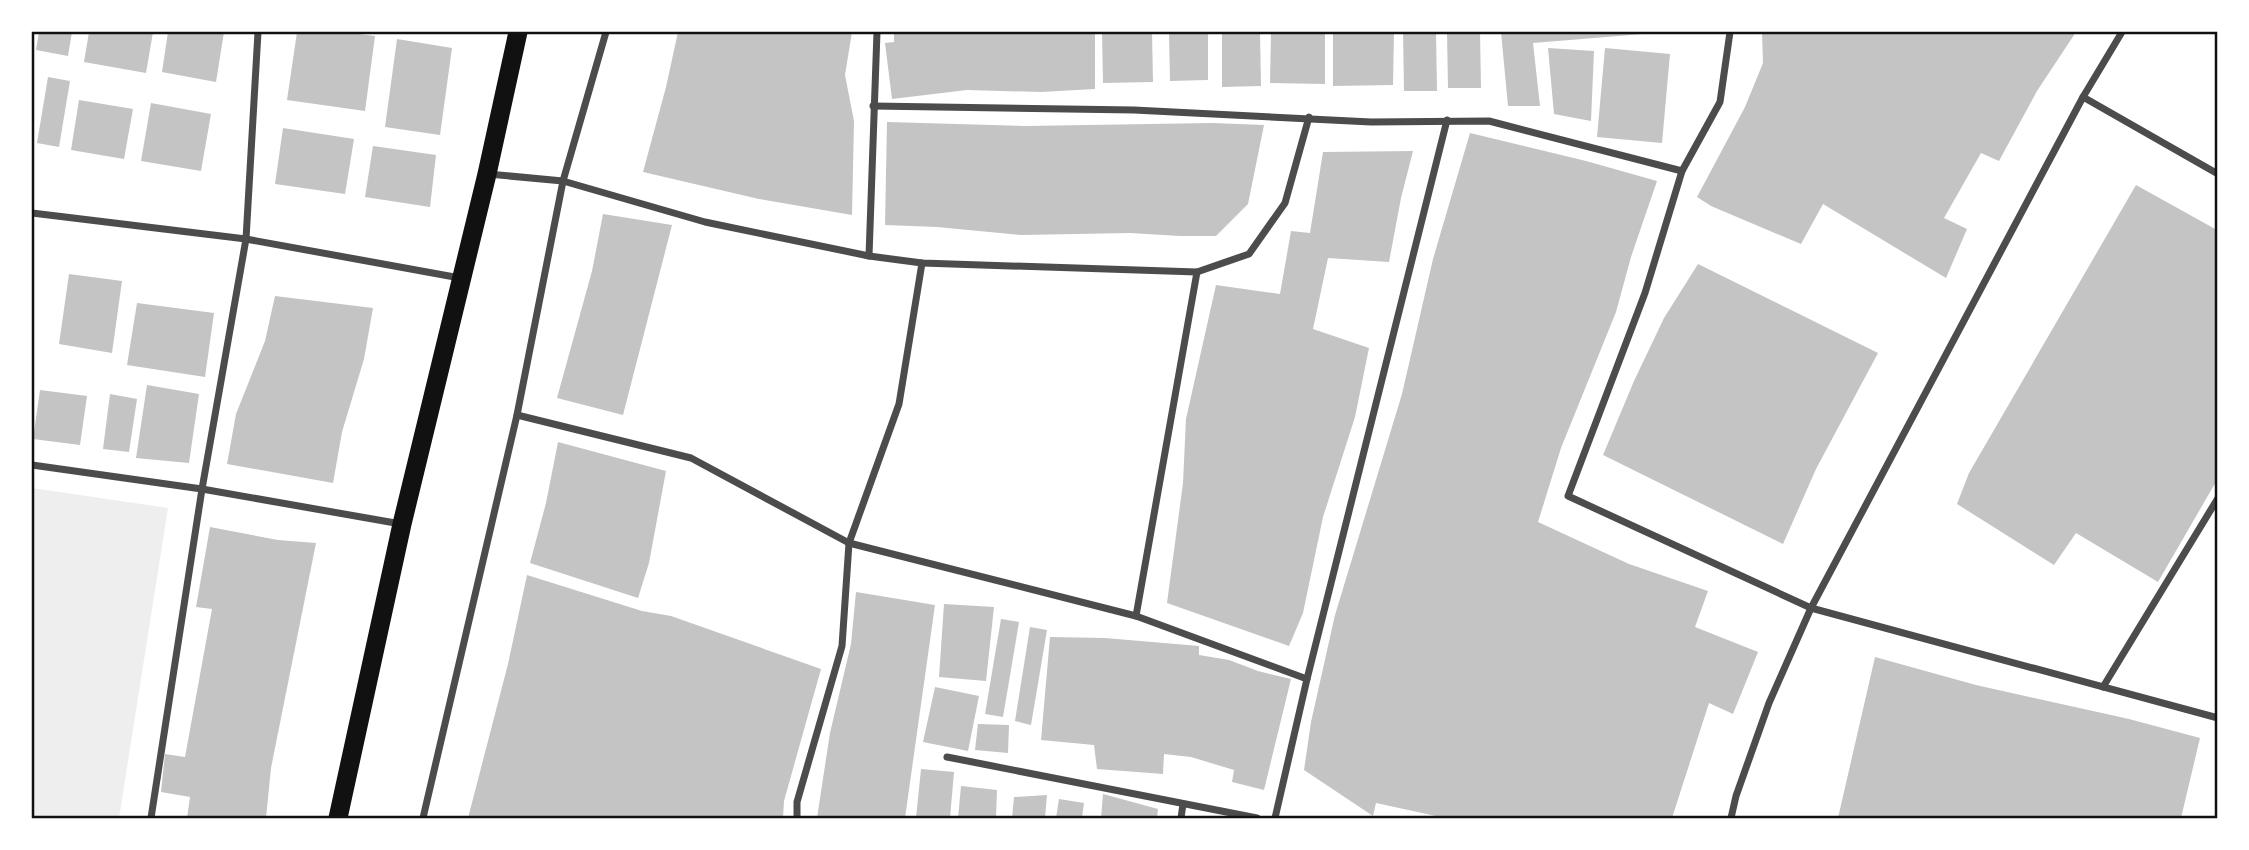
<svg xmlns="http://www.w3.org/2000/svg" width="2249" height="850" font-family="Ubuntu,sans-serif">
	<rect width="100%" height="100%" fill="#fff"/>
	<!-- green -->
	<path fill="#eee" d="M32 488 168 508 119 818H32Z"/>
	<!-- building -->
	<g fill="#c4c4c4">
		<path d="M39 32H72L68 56 36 50Z"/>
		<path d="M89 32H153L146 73 84 62Z"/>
		<path d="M168 32H224L216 82 162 72Z"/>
		<path d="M297 32H343L375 36 365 111 287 100Z"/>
		<path d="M678 32H852L845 75 854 121 852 215 759 199 643 172 666 87Z"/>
		<path d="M894 32H1095V89L1041 92 967 90 892 99 885 43 894 42Z"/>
		<path d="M1102 32H1152L1153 82 1103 83Z"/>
		<path d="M1169 32H1208V80L1170 81Z"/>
		<path d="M1222 32H1260L1261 86 1222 87Z"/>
		<path d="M1271 32H1325V84L1270 83Z"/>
		<path d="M1333 32H1394L1393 85 1333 86Z"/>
		<path d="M1403 32H1436L1437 91H1404Z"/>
		<path d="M1447 32H1480L1481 88H1448Z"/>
		<path d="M1501 32H1655V33L1533 43 1540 106H1508Z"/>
		<path d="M1762 32H2076L2037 91 1999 161 1981 153 1944 218 1967 229 1946 278 1823 204 1801 244 1711 206 1697 197 1745 107 1763 63Z"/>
		<path d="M397 39 452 48 440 135 385 127Z"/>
		<path d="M1548 48 1594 51 1591 121 1554 114Z"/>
		<path d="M1605 48 1670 54 1662 143 1597 137Z"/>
		<path d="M48 77 70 81 59 147 37 143Z"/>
		<path d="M79 100 133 109 124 159 71 150Z"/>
		<path d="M151 103 211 114 201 171 141 161Z"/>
		<path d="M887 122 1026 126 1212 123 1264 125 1248 204 1216 236H1180L1130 233 1021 235 937 227 885 225Z"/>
		<path d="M283 128 354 139 345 194 275 184Z"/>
		<path d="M1470 133 1586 161 1657 181 1631 257 1616 312 1561 448 1538 522 1629 564 1708 591 1695 627 1758 652 1733 714 1709 703 1672 818H1445L1376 803 1373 816 1304 770 1311 722 1335 615 1402 394 1433 259Z"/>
		<path d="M373 146 436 155 430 207 365 197Z"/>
		<path d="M1413 151 1401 198 1389 262 1328 258 1313 329 1369 348 1355 417 1323 517 1303 613 1289 646 1167 603 1183 483 1186 419 1216 285 1280 294 1291 231 1310 233 1323 152Z"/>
		<path d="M2136 185 2217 230V480L2158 582 2076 533 2054 565 1957 504 1969 473Z"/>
		<path d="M603 214 672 225 623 415 557 398 592 271Z"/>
		<path d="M1698 264 1878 353 1816 469 1783 544 1603 455 1634 381 1664 318Z"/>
		<path d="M69 274 122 281 112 353 59 344Z"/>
		<path d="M275 296 373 308 364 359 342 432 333 483 227 464 236 414 265 341Z"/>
		<path d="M137 303 214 313 205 377 127 365Z"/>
		<path d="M147 385 199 394 189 463 136 458Z"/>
		<path d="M40 390 87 396 80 445 33 439Z"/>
		<path d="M110 394 137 399 129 452 103 449Z"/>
		<path d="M558 442 666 471 649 563 638 598 530 563 546 503Z"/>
		<path d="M210 527 278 540 316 543 271 768 266 818H187L190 797 161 792 165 754 185 757 212 609 196 607Z"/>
		<path d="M527 575 642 611 671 616 821 669 784 801 783 818H468L508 664Z"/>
		<path d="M856 592 935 605 905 818H817L830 733 851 644Z"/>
		<path d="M944 604 994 607 986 681 939 677Z"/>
		<path d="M1001 619 1019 622 1003 717 985 714Z"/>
		<path d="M1030 627 1047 630 1031 725 1015 721Z"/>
		<path d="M1050 637 1105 638 1199 646V655L1229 660 1258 671 1291 679 1264 790 1232 782 1234 770 1191 757 1164 754 1163 774 1097 769 1094 745 1041 740Z"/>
		<path d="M1875 657 1976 685 2129 719 2200 738 2181 818H1838Z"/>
		<path d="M935 687 979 696 968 751 923 742Z"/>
		<path d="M978 724 1009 725 1008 753 975 750Z"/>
		<path d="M921 769 954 772 950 818H916Z"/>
		<path d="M961 786 997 790 996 818H958Z"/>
		<path d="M1103 794 1158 809 1157 818H1101Z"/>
		<path d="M1047 795 1045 818H1012L1014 797Z"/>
		<path d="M1059 799 1084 803 1082 818H1056Z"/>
	</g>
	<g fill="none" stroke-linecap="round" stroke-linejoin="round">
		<!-- minor -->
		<g stroke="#4c4c4c" stroke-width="7">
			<path d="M1730 32 1720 102 1682 171 1645 293 1568 496 1811 608 2218 718"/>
			<path d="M2083 97 2218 174"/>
			<path d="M873 106 1134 110 1371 122 1489 121 1682 171"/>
			<path d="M488 174 563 181 705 222 869 256 922 263 1197 272 1249 254 1285 203 1309 117"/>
			<path d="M32 213 246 239 460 278"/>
			<path d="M869 256 877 32"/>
			<path d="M517 415 691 458 849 543 1136 616 1307 679"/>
			<path d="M32 465 202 489 401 524"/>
			<path d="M1136 616 1197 272"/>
			<path d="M2103 687 2218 498"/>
			<path d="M947 757 1257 818"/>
			<path d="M151 818 202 489 246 239 258 32"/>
			<path d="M423 818 517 415 563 181 606 32"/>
			<path d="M797 818V802L842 646 849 543 899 404 922 263"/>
			<path d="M1181 818 1183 804"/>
			<path d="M1275 818 1307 679 1447 120"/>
			<path d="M1731 818 1736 796 1769 703 1811 608 2083 97 2122 32"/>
		</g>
		<!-- trunk -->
		<path stroke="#111" stroke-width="19" d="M338 818 402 524 487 174 518 32"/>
	</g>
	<!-- border -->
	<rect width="2249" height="850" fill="none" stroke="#ffffff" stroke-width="66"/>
	<rect x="33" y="33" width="2183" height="784" fill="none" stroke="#111" stroke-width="2.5"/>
</svg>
